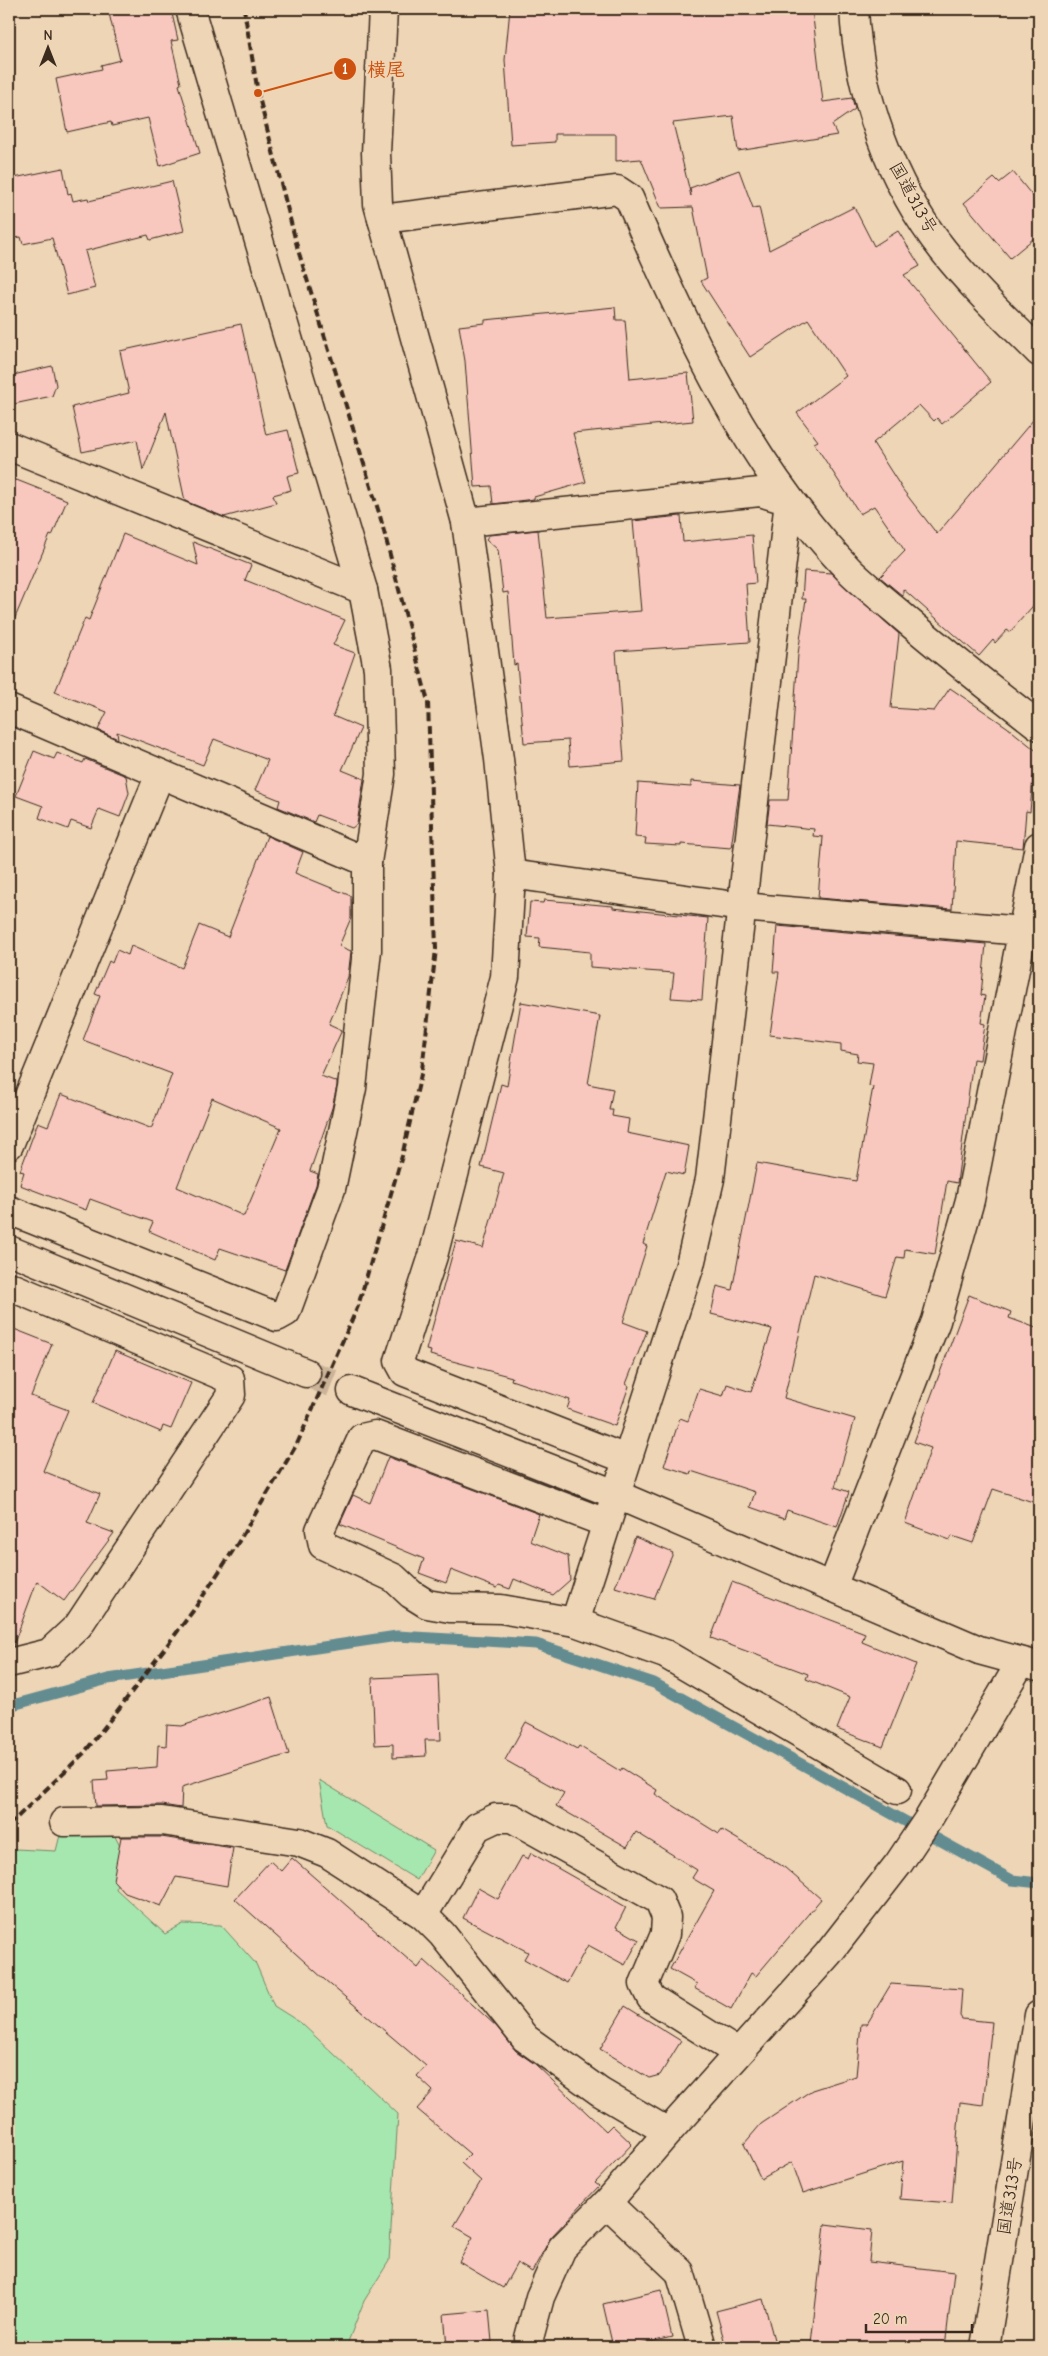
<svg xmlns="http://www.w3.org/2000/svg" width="1048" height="2356" font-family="'Comic Neue','Klee One',sans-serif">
	<rect width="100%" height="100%" fill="#eed5b6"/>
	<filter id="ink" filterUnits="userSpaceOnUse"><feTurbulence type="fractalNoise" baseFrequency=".02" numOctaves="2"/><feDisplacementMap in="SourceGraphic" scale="10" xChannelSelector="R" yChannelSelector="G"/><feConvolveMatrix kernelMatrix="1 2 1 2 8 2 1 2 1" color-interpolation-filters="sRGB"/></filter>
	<g filter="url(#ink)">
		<!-- green -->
		<g fill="#a6e7b0" stroke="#708867">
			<path d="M319 1780 434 1850 417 1880 327 1825Z"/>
			<path d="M108 1823 124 1854 116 1889 165 1934 183 1924 221 1925 256 1964 274 2006 301 2023 398 2114 389 2261 364 2301 346 2347H9V1854L15 1849 56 1851 62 1827Z"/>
		</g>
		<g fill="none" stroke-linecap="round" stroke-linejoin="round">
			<!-- stream -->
			<path stroke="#648c91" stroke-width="11" d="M9 1706 108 1679 397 1636 536 1644 654 1683 1012 1880 1039 1883"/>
		</g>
		<!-- building -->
		<g fill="#f8c8bf" stroke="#3b2a1e" fill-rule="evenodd">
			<path d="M108 9H171L178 40 171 41 181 84 179 85 200 153 160 166 148 118 112 126 111 122 67 132 56 79 102 69 101 65 120 60Z"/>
			<path d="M510 9H812L823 102 852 98 855 109 832 125 837 135 738 151 733 116 673 123 691 196 690 188 739 170 753 208 759 207 769 250 854 207 874 246 898 231 920 266 904 275 991 382 942 424 937 418 934 421 919 405 873 443 903 490 937 534 1039 413V599L1010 632 1007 630 995 643 993 640 979 656 903 589V596L880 577 905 551 874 506 860 514 814 443 818 441 797 413 846 376 808 319 750 357 701 281 707 278 693 207 661 208 641 159 616 161V134H555V142L511 145 505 60Z"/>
			<path d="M63 168 68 194 71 193 73 201 88 198 89 201 172 181 184 231 150 240 148 235 85 251 95 288 67 295 52 238 23 244 21 237 9 239V179Z"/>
			<path d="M1013 172 1039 204V234L1010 258 964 203 994 178 999 183Z"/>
			<path d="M615 307 616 320H625L630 379 688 373 693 421 573 433 586 482 534 497V499L493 504 491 486 475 487 465 361 459 326 485 323V320Z"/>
			<path d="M241 324 266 435 288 430 299 473 287 476 291 490 273 495 276 503 224 517 185 501 166 412 143 470 137 440 82 452 72 407 129 393 120 351Z"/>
			<path d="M52 366 56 385 52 396 9 405V376Z"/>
			<path d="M9 477 67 500 52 536 50 535 9 632Z"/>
			<path d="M681 516 683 542 752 535 756 583 746 584 750 642 616 651 624 761 570 766 568 740 524 743 517 664 514 665 508 592 503 593 498 550 486 539 489 535 538 530 547 618 641 611 633 521Z"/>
			<path d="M123 534 198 565 193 542 251 565 245 580 345 620 333 645 355 653 333 716 361 728 342 770 364 779 357 824 352 828 317 815 314 822 278 807 280 800 255 790 268 760 214 739 203 765 117 732 118 739 98 730 107 712 55 692 85 618 89 620Z"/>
			<path d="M804 571 831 573 899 634 891 708 934 711 950 688 1007 727 1039 753 1038 778 1033 777 1030 812 1026 811 1023 848 956 841 952 909 818 898 823 837 813 836 814 829 767 824 770 800H788L798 654 806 599H802Z"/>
			<path d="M34 751 54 759 57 753 83 763 85 759 126 776 129 793 120 817 99 809 91 828 71 821 68 829 39 818 43 806 16 796Z"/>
			<path d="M691 781 740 785 731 848 681 844V846L645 844 646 838 635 837 638 783 691 787Z"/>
			<path d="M267 836 303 852 295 873 351 896V918L339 946 351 951 348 977 329 1024 342 1030 321 1076 337 1082V1086L332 1108 310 1171 318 1174 316 1185 285 1270 220 1248 215 1260 149 1231 153 1222 90 1199 86 1210 20 1185 24 1172 20 1171 38 1122 48 1126 61 1094 150 1128 152 1127 172 1074 83 1040 100 996 95 994 109 961 112 963 117 950 128 955 131 946 182 968 199 925 228 937ZM212 1098 281 1128 244 1216 177 1187Z"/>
			<path d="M544 900 613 906V908L708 918 702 1000 671 998 674 973 590 967V952L539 947 540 938 527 937 530 902 543 903Z"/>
			<path d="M777 926 986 944 981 995 985 996 981 1023 985 1024 980 1060 973 1059 957 1183 947 1181 935 1254 905 1249 904 1258 897 1257 885 1296 814 1274 784 1398 855 1419 835 1487 849 1492 837 1527 787 1510 784 1519 750 1507 755 1492 691 1471 690 1474 664 1466 680 1418 688 1421 699 1389 723 1396 727 1384 751 1392 772 1329 711 1314 717 1286 732 1290 757 1163 856 1181 873 1087 869 1086 873 1063 857 1061 858 1054 841 1051V1044L770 1035 779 972H773Z"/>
			<path d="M521 1002 600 1016 588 1084 613 1089 609 1110H613L612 1116 629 1119 627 1133 689 1146 684 1175 666 1171 643 1244 647 1246 623 1322 647 1331 626 1384 629 1386 615 1426 567 1409 570 1400 511 1380 512 1377 430 1355 431 1351 426 1350 456 1241 483 1248 504 1173 481 1167 501 1084 507 1086Z"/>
			<path d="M969 1295 1011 1312 1009 1318 1039 1329V1504L993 1489 973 1543 952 1536 950 1540 905 1523 931 1448 914 1442Z"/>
			<path d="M9 1327 52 1344 31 1396 68 1410 43 1471 100 1494 87 1523 114 1533 64 1601 37 1581 13 1646 9 1647Z"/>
			<path d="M115 1351 191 1383 171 1429 163 1426 161 1432 93 1403Z"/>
			<path d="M388 1457 539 1514 530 1541 568 1556 570 1580 553 1595 514 1579 510 1589 499 1585 497 1588 451 1570 446 1583 419 1573 424 1559 340 1524 353 1495 370 1503Z"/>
			<path d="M635 1537 673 1553 654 1599 615 1587Z"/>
			<path d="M732 1582 865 1633 862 1642 916 1664 883 1747 837 1729 850 1697 806 1679 808 1674 711 1638Z"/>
			<path d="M438 1675 441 1740H425L426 1756 393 1758V1744L375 1745 372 1678Z"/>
			<path d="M271 1697 289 1754 182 1787 181 1808 162 1805 96 1806 94 1781 108 1780 107 1771 157 1767 158 1745 166 1746 167 1725 182 1726Z"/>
			<path d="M526 1722 577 1749 579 1746 620 1771 622 1768 657 1790 655 1794 719 1834 722 1830 784 1867 821 1899 756 1976 751 1973 731 2009 694 1988 697 1984 670 1969 714 1891 692 1878 697 1870 636 1832 627 1847 556 1806 564 1793 505 1760Z"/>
			<path d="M121 1837H161L233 1848 227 1886 176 1877 161 1906 125 1893 113 1880Z"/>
			<path d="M531 1853 626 1907 616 1927 639 1940 625 1965 588 1945 567 1983 524 1959 528 1952 463 1918 478 1888 498 1899 522 1856 528 1859Z"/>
			<path d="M292 1858 418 1968 424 1960 497 2027 516 2051 535 2064 606 2131 612 2125 632 2144 595 2183 599 2186 551 2237 532 2272 517 2263 503 2288 459 2262 473 2237 454 2226 481 2181 461 2163 470 2154 417 2109 433 2091 417 2076 426 2066 325 1980 235 1899 270 1861 281 1871Z"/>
			<path d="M891 1984 962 1989 960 2016 962 2019 992 2022 983 2105 960 2102 952 2203 900 2199 903 2161 803 2193 792 2162 761 2179 744 2144 761 2124 812 2090 856 2076 861 2024H867Z"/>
			<path d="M625 2006 681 2041 660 2075 649 2078 600 2049Z"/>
			<path d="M825 2224 872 2230 869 2262 954 2272 945 2347H848L811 2343Z"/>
			<path d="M661 2290 672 2337 629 2347H613L603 2304Z"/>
			<path d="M763 2299 776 2347H726L716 2311Z"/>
			<path d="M489 2310 492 2342 447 2346 444 2314Z"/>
		</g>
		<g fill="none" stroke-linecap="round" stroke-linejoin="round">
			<!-- minor-tunnel -->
			<path stroke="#cab398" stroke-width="28" stroke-dasharray="28 14" stroke-linecap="butt" d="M306 1373 352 1391"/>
			<!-- minor casing -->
			<g stroke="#3b2a1e" stroke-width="31">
				<g id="minor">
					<path d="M383 9 376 153 378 204 466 522 499 759 511 874 505 977 433 1256 399 1361 405 1372 626 1459"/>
					<path d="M382 219 617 190 629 198C686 330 748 465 849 570 863 584 880 597 895 610 942 651 990 688 1039 726"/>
					<path d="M9 446 363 590"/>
					<path d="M466 522 760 492 789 501 710 1179 690 1265 575 1622"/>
					<path d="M9 709 367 862"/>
					<path d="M511 874 742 907 1023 931"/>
					<path d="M9 1145 160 774"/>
					<path d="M9 1210 277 1317 286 1312 331 1189 352 1088 367 950V862L381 774 378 669 363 590 190 9"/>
					<path d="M9 1250 306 1373"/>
					<path d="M9 1286 230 1379 231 1395 78 1626 49 1653 9 1663"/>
					<path d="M352 1391 615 1494 979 1650 1038 1666"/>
					<path d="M606 1523 375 1435 362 1438 320 1530 323 1545 394 1578 411 1594 427 1604 450 1608 501 1609 575 1622 665 1654 897 1790"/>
					<path d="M832 1587 936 1321 970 1200 1039 846"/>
					<path d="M64 1822 162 1821 299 1842 327 1853 423 1915 442 1934 525 2038 600 2092 668 2132"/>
					<path d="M423 1915 477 1827 496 1818H512L659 1900 666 1917 665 1934 644 1984 651 1998 738 2053"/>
					<path d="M607 2203 680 2272 702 2347"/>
					<path d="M530 2347 529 2338 540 2297 562 2248 607 2203 668 2132 828 1954 899 1863 929 1818 1021 1662"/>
				</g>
			</g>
			<!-- highway casing -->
			<g stroke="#3b2a1e" stroke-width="31">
				<g id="highway">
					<path d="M854 9C858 92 891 185 943 250 972 287 1006 319 1039 352"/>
					<path d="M985 2347 1039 2015"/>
				</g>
			</g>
			<!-- minor -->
			<use href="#minor" stroke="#eed5b6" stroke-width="28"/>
			<!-- highway -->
			<use href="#highway" stroke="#eed5b6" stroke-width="28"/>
			<!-- rail -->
			<path stroke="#3b2a1e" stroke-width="4" stroke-dasharray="8 4" stroke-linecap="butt" d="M9 1825 84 1753 121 1706 193 1611 236 1546 297 1444 358 1306 402 1156 422 1070 436 949 428 702 380 516 298 250 258 93 244 9"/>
		</g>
	</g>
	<g text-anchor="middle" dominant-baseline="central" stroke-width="5" stroke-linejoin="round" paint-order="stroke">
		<!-- street labels -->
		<g font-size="18" fill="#3b2a1e" stroke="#eed5b6">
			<text transform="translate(913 198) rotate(61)">国道313号</text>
			<text transform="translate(1010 2196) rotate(-81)">国道313号</text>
		</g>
	</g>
	<!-- callouts -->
	<path fill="none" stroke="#ce520f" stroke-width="2" d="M258 93L345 69"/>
	<g fill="#ce520f" stroke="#eed5b6" stroke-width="2">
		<circle cx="258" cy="93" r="5"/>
		<circle cx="345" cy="69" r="12"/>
	</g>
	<g font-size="15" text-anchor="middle" font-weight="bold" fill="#fff">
		<text x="345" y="74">1</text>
	</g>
	<g font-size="19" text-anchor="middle" font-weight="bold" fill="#ce520f" stroke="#eed5b6" stroke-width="5" stroke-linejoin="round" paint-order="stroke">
		<text x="386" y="76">横尾</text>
	</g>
	<!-- margin -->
	<rect width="1048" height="2356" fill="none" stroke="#eed5b6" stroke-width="30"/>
	<rect x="15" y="15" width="1018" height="2326" fill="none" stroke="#3b2a1e" stroke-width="2" filter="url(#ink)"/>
	<!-- north arrow -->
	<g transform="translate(48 48)" stroke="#eed5b6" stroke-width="4" paint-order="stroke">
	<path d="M0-4L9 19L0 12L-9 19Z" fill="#3b2a1e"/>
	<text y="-8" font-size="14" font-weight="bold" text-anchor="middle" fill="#3b2a1e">N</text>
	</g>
	<!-- scale -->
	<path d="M866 2324v8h106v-8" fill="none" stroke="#3b2a1e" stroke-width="2.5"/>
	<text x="873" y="2324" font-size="15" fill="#3b2a1e" stroke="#eed5b6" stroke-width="4" paint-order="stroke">20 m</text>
</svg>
